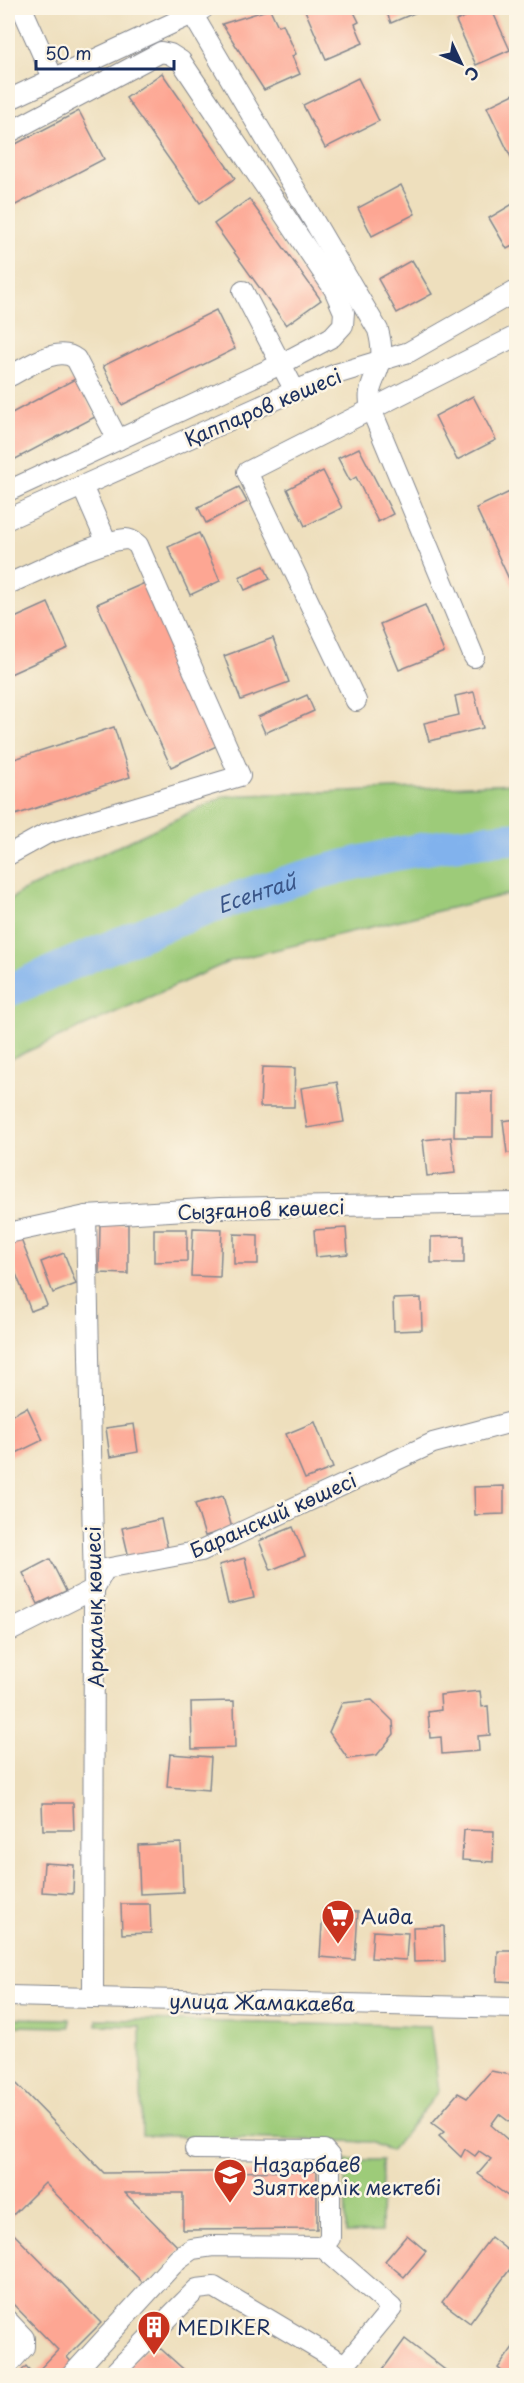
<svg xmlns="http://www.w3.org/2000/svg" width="524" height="2383" font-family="'Playpen Sans',sans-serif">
	<rect width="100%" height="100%" fill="#fcf5e5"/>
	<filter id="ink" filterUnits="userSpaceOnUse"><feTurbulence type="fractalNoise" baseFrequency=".0167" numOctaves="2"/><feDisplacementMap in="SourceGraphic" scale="12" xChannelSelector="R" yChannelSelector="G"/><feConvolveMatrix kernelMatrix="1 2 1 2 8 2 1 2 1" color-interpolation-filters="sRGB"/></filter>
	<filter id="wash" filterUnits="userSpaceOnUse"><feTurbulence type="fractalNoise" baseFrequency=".008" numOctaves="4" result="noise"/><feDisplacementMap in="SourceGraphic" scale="24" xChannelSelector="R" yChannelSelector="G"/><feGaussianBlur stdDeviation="1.35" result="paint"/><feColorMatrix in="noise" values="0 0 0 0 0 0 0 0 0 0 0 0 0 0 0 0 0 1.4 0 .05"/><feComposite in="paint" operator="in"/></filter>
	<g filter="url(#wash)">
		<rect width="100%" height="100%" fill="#eedfbd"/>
		<!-- green -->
		<g fill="#9dcb79" stroke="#5c7d6c" stroke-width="1.5">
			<path d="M516 784V895H505L233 960 8 1060V902L19 893 225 796Z"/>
			<path d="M8 2018 70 2019V2027L8 2026Z"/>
			<path d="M97 2019 430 2027 439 2091 391 2151 372 2142 142 2135 140 2026 97 2025Z"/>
			<path d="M345 2160H382L381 2232 346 2233Z"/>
		</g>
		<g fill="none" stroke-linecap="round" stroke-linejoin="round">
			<!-- river -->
			<path stroke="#81b2ed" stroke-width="33" id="s1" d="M8 991C170 920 337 849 516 838"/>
		</g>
		<g id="blocks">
			<!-- building -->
			<g fill="#fda693">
				<path d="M304 8H352L359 22 355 24 363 43 326 59Z"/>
				<path d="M385 8H426L391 23Z"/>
				<path d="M484 8H491L510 50 476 65 456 21Z"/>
				<path d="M270 9 278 26 283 24 296 54 292 56 300 74 264 90 222 24Z"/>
				<path d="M162 73 235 178 200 203 126 98Z"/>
				<path d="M358 78 379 121 325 148 303 105Z"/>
				<path d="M516 93V168L487 107Z"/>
				<path d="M79 111 104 159 8 209V148Z"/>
				<path d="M401 185 415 214 372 236 358 208Z"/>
				<path d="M249 199 321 300 286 325 214 224Z"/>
				<path d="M516 202V244L507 249 489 218Z"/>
				<path d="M412 260 432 294 397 313 378 279Z"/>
				<path d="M216 310 235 349 122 405 103 366Z"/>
				<path d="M75 379 95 417 8 463V415Z"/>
				<path d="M473 396 496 440 457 460 435 416Z"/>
				<path d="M359 448 393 514 378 522 356 477 350 481 338 458Z"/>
				<path d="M323 471 342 508 305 526 287 489Z"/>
				<path d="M239 487 247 502 206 523 198 507Z"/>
				<path d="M516 489V594L476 508Z"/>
				<path d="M199 533 220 581 190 595 168 547Z"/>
				<path d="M264 566 270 579 245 590 239 577Z"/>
				<path d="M147 582 221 744 171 767 97 604Z"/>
				<path d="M48 603 68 648 8 675V621Z"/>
				<path d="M425 605 444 652 399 670 380 624Z"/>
				<path d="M273 638 289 682 241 700 224 656Z"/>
				<path d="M474 692 483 728 429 741 424 723 459 715 455 696Z"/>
				<path d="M307 695 314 711 265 733 258 717Z"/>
				<path d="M114 727 130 777 15 815 8 790V761Z"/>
				<path d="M262 1067 295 1068 294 1107H260Z"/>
				<path d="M337 1082 344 1122 307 1128 301 1088Z"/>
				<path d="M455 1092H493V1137H454Z"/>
				<path d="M516 1119V1152L507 1153 503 1121Z"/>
				<path d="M451 1137 455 1173 427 1176 423 1140Z"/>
				<path d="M100 1223 128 1224V1274L99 1273Z"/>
				<path d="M193 1228 222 1229 220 1277 191 1276Z"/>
				<path d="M346 1228 348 1254 316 1257 314 1230Z"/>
				<path d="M154 1229H187V1261L154 1262Z"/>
				<path d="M234 1234 258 1235V1264H234Z"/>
				<path d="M464 1236V1263H431V1237Z"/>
				<path d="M20 1237 47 1305 31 1311 10 1259 8 1260V1243Z"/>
				<path d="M64 1253 76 1284 53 1293 41 1262Z"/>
				<path d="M421 1298 422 1330 394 1331 393 1299Z"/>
				<path d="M27 1407 43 1440 8 1457V1417Z"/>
				<path d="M315 1422 333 1468 305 1479 286 1434Z"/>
				<path d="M134 1424 138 1452 110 1457 106 1428Z"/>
				<path d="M504 1486V1514L475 1515 474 1487Z"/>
				<path d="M223 1496 232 1528 205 1536 195 1504Z"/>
				<path d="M161 1519 168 1550 129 1558 122 1528Z"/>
				<path d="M293 1527 305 1556 271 1570 259 1541Z"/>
				<path d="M245 1558 254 1598 228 1604 219 1565Z"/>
				<path d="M50 1559 66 1591 38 1604 23 1573Z"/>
				<path d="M480 1691 482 1707 488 1706 490 1735 478 1736 479 1751 442 1754 441 1737 430 1738 428 1712 441 1710 440 1695Z"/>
				<path d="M372 1700 393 1721 394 1734 377 1755 348 1759 329 1732 342 1703Z"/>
				<path d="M234 1701 235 1748 192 1749 191 1702Z"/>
				<path d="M170 1754 211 1757 209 1790 167 1787Z"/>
				<path d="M42 1803H73L74 1830H43Z"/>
				<path d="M464 1830 494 1831 493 1862 462 1860Z"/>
				<path d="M181 1843 183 1892 140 1894 138 1845Z"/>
				<path d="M44 1863 74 1865 73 1894 42 1892Z"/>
				<path d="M121 1904H150L151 1933 122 1934Z"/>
				<path d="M323 1909 358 1912 355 1960 320 1957Z"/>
				<path d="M444 1926 445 1961 414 1962 413 1927Z"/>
				<path d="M373 1931 408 1933 406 1960 371 1958Z"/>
				<path d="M498 1951H516V1982L497 1981Z"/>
				<path d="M491 2071 516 2076V2127L499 2114 491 2125 516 2147V2187L509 2197 478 2174 491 2159 479 2151 475 2156 465 2149 461 2157 439 2136 444 2132 432 2123 458 2093 467 2098Z"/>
				<path d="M8 2075 104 2173 317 2171V2229L183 2230V2193H125L180 2249 144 2284 45 2183 8 2220Z"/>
				<path d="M8 2228 101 2323 67 2357 73 2364 62 2376H17L26 2366 34 2375 58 2350 8 2299Z"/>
				<path d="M407 2235 426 2251 404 2277 385 2261Z"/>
				<path d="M491 2237 516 2257V2261L470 2323 442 2302Z"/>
				<path d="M405 2339 453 2376H378Z"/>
				<path d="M516 2343V2376H508L498 2368Z"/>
				<path d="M161 2349 191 2376H120L144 2350Z"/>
			</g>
		</g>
	</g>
	<g filter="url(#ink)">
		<use href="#blocks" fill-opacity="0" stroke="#84878e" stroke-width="1.5"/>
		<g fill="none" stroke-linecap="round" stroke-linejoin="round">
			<!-- minor casing -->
			<g stroke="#84878e" stroke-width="22">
				<g id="minor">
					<path d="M22 8 53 78"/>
					<path d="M193 8V15L378 330C381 341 383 352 380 363 375 382 366 388 371 409L474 657"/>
					<path d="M8 100 203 9"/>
					<path d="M8 133 161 52 170 54 181 61 334 289 344 312 343 325 332 337 281 364 8 491"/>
					<path d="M243 291 295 391"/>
					<path d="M8 377C26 368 58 344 76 359L118 440"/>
					<path d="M82 486 107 543"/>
					<path d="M8 519 295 391 336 374 409 352 516 291"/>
					<path d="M8 584C36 572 98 541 126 539 131 539 134 542 138 545L240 776 46 834 8 855"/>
					<path d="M356 701 247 472 516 336"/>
					<path d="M86 1216 94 1589 93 1997"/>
					<path d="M8 1233 86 1216 220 1208 516 1203"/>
					<path d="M8 1632 94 1589 105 1569 201 1551 433 1443 516 1421"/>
					<path d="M8 1996 516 2008"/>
					<path d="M322 2247 392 2308 336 2376"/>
					<path d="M8 2321 24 2338V2347L8 2365"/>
					<path d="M71 2376 178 2259 192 2249 213 2246 322 2247 330 2238V2157L324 2150 195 2149"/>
					<path d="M111 2376 197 2289 214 2287 345 2365"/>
				</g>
			</g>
			<!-- minor -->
			<use href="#minor" stroke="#fff" stroke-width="20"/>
		</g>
	</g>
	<!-- icons -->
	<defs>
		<g id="supermarket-pin" transform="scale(1.725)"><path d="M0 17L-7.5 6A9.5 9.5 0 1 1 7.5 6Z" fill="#c8321e" stroke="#fcf5e5"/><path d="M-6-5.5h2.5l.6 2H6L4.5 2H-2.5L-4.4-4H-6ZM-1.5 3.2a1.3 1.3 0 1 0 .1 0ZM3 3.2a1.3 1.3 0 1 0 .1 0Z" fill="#fff"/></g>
		<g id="school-pin" transform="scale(1.725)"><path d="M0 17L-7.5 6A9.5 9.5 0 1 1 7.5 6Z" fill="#c8321e" stroke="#fcf5e5"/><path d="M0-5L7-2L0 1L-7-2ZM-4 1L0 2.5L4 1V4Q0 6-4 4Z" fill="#fff"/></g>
		<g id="building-pin" transform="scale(1.725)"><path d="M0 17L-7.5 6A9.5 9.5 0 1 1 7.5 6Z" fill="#c8321e" stroke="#fcf5e5"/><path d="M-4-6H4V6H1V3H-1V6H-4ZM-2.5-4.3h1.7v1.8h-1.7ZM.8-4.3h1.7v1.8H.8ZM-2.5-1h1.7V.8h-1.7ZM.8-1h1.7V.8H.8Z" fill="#fff"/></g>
	</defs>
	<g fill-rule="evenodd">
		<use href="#supermarket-pin" x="338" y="1916"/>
		<use href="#school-pin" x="230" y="2175"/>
		<use href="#building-pin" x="154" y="2327"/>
	</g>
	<g text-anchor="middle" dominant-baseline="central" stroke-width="5" stroke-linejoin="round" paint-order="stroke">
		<!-- street labels -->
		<g font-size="20" fill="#1b2f5e" stroke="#fcf5e5">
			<text transform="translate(263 407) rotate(-23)">Қаппаров көшесі</text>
			<text transform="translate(261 1209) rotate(-2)">Сызғанов көшесі</text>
			<text transform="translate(273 1515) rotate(-24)">Баранский көшесі</text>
			<text transform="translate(94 1607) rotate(-91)">Арқалық көшесі</text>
			<text transform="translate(262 2002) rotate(1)">улица Жамакаева</text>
		</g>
		<!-- poi labels -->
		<g font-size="20" fill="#1b2f5e" stroke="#fcf5e5" text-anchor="start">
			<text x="361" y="1916">Аида</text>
			<text x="253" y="2164">Назарбаев<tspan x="253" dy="23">Зияткерлік мектебі</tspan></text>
			<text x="177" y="2327">MEDIKER</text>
		</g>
		<!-- water labels -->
		<g font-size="21" font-style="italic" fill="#3a5689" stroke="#fcf5e5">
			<text stroke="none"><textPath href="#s1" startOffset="267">Есентай</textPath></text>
		</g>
	</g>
	<!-- margin -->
	<rect width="524" height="2383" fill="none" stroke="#fcf5e5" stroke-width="30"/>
	<!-- north arrow -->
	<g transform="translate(461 63) rotate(134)" stroke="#fcf5e5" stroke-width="4.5" paint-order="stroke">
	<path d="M0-4.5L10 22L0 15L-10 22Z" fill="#1b2f5e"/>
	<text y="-9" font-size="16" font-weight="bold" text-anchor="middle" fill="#1b2f5e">С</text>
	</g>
	<!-- scale -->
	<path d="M36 60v9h138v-9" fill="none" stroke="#1b2f5e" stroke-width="3"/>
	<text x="45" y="60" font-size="18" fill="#1b2f5e" stroke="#fcf5e5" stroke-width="4.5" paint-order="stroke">50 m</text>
</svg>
